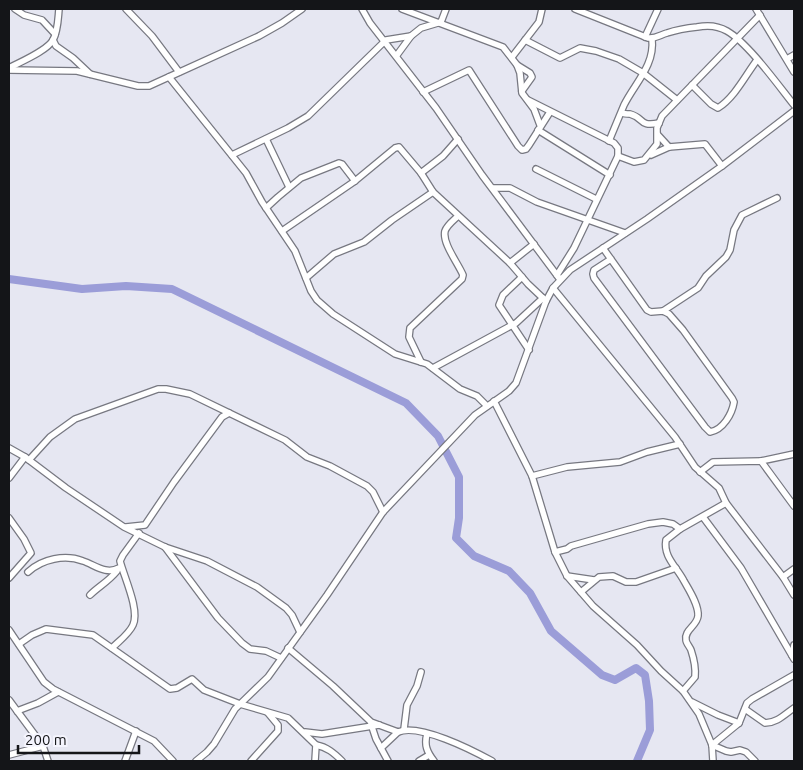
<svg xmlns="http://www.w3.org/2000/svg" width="803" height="770" font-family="Ubuntu,sans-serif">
	<rect width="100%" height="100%" fill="#e6e7f2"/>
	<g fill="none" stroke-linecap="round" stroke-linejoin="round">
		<!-- river -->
		<path stroke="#9b9dd8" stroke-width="8" d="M9 279 82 289 126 286 172 289 406 403 438 436 459 477V518L456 538 474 556 509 571 530 593 551 631 602 675 615 680 636 668 645 675 649 701 650 730 637 761"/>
		<!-- minor casing -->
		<g stroke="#777881" stroke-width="8">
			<g id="minor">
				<path d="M15 9 24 15 42 20 55 34"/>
				<path d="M126 9 152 36 179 72"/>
				<path d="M362 9 370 23 436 108 482 175 559 278"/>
				<path d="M402 9 503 47 517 65 520 73 522 93 534 109 540 125"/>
				<path d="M575 9 648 38C655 39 660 35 667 33 676 30 687 28 697 27 707 25 717 25 727 31 748 43 778 85 794 105"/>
				<path d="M756 9 794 72"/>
				<path d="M441 22 446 9"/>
				<path d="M645 37 658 9"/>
				<path d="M53 40 56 46 73 58 90 74"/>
				<path d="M525 40 560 58 580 48 596 51 619 59 643 73 677 100"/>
				<path d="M397 55 411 36"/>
				<path d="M512 57 539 22 542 9"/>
				<path d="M787 59 794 55"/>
				<path d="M517 65 530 73 532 77 522 91"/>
				<path d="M9 68C20 62 47 51 53 40 58 31 58 19 59 9"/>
				<path d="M9 70 77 71 138 86H149L259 36 282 23 302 9"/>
				<path d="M169 77 246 173 262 202 295 251 311 291 317 300 333 314 395 354 427 364 460 389 477 396 487 406"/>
				<path d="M692 85 711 104 718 108C735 97 745 76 757 60"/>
				<path d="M423 92 469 70 518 146 522 150 526 149 529 145 550 112"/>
				<path d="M528 100 614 143 618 148V156"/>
				<path d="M622 113C624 114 628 114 630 114 645 118 638 127 659 123"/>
				<path d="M538 130 610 175"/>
				<path d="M658 135 669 147 705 144 722 166"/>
				<path d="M266 139 289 187"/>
				<path d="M609 141C614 129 619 117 624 105 635 83 655 65 652 39"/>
				<path d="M232 155 288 128 308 116 386 40 411 36 421 28 441 22"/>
				<path d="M651 155 669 147"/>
				<path d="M536 169 596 199"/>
				<path d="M421 173 443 156 458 139"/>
				<path d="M493 188H510L537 202 625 233"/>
				<path d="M266 208 278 197 301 178 339 163 342 164 355 181"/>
				<path d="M282 231 355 181 395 148 399 147 421 173 433 192 510 263 528 284 546 301"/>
				<path d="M603 248 647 310 651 312 663 311 669 314 683 330 732 398 734 402C732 414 723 430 710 432L705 427 594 278 593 274 594 270 611 259"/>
				<path d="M510 263 534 244"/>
				<path d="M557 275 574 248 618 156 634 162 644 160 657 144V128L662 116 760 15"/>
				<path d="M522 277 503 295 499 305 529 350"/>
				<path d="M306 278 334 254 364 242 392 220 433 192"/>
				<path d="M553 288 675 437 695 467 719 488 726 503 783 577 794 595"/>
				<path d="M663 311 698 288 706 276 726 257 730 250 734 230 742 215 777 198"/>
				<path d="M421 362 409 337 410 328 462 279 463 275C458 263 442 243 445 231 447 225 454 220 458 216"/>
				<path d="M433 368 516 323 543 298"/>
				<path d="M494 401 532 476 555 552 567 576 593 606 637 645 661 671 683 691 699 714 712 745 713 761"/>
				<path d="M9 448 25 457 66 488 124 527 165 547 207 561 257 587 286 608 292 615 300 632"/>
				<path d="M29 460 50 437 75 419 158 389H166L190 394 285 440 307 457 330 466 367 486 373 492 383 512"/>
				<path d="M761 461 794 454"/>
				<path d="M700 472 713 462 761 461 794 506"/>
				<path d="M532 476 567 467 620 462 647 452 680 444"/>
				<path d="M9 478 25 457"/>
				<path d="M703 517 741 568 794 659"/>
				<path d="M9 518 24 539 31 553 9 578"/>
				<path d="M126 527 145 525 174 482 222 417 229 413"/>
				<path d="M680 529 666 540C663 557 677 567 684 581 689 590 699 605 698 616 697 626 684 630 686 640 686 643 690 647 691 650 694 659 696 667 695 677L683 691"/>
				<path d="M165 547 218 618 242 643 250 649 266 651 281 658"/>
				<path d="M555 552 567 549 571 546 648 524 663 522 673 524 680 529 726 503"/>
				<path d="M28 572C42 559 65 554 83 561 95 565 106 575 119 568"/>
				<path d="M567 576 594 580"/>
				<path d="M783 577 794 569"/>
				<path d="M581 592 599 577 613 576 626 582H636L676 568"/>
				<path d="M90 595C99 586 108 582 117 571"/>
				<path d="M9 630 44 682 53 689 154 741 173 761"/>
				<path d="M19 644 32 635 46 629 93 635 170 689 177 688 192 679 204 690 240 704 288 718 316 745 315 761"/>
				<path d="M112 648C119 641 129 634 133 625 140 610 124 577 120 561L123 555 139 533"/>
				<path d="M288 648 333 686 371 722 398 732C419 723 472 750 492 761"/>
				<path d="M792 655 794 645"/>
				<path d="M9 700 43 746 48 761"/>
				<path d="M692 702 718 715 739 723"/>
				<path d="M745 709 765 723C777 723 785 714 794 708"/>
				<path d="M17 711 38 703 58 692"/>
				<path d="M371 724 376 739 388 761"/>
				<path d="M404 729 407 705 417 686 421 672"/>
				<path d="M305 732 322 734 379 725"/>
				<path d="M427 734C424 745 427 752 434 761"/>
				<path d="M316 745C327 747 334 753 342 761"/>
				<path d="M712 745 739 723 747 703 752 699 794 675"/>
				<path d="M712 745 726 751 731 752 740 750 746 752 755 761"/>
				<path d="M381 748 398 732"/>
				<path d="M9 755 43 746"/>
				<path d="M125 761 136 731"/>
				<path d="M196 761 207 752 214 744 235 709 268 677 327 595 383 512 475 415 509 391 516 383 546 301 553 288 570 270 647 219 722 166 794 111"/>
				<path d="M251 761 278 731V725L268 713"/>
				<path d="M419 761 429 755"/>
			</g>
		</g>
		<!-- minor -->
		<use href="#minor" stroke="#fff" stroke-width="5.5"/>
	</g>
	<!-- border -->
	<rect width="803" height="770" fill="none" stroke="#141518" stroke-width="20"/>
	<!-- scale -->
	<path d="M18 745v8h121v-8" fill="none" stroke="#141518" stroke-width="2.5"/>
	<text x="25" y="745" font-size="15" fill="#141518" stroke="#f4f4fd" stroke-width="4" paint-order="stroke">200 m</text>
</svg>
